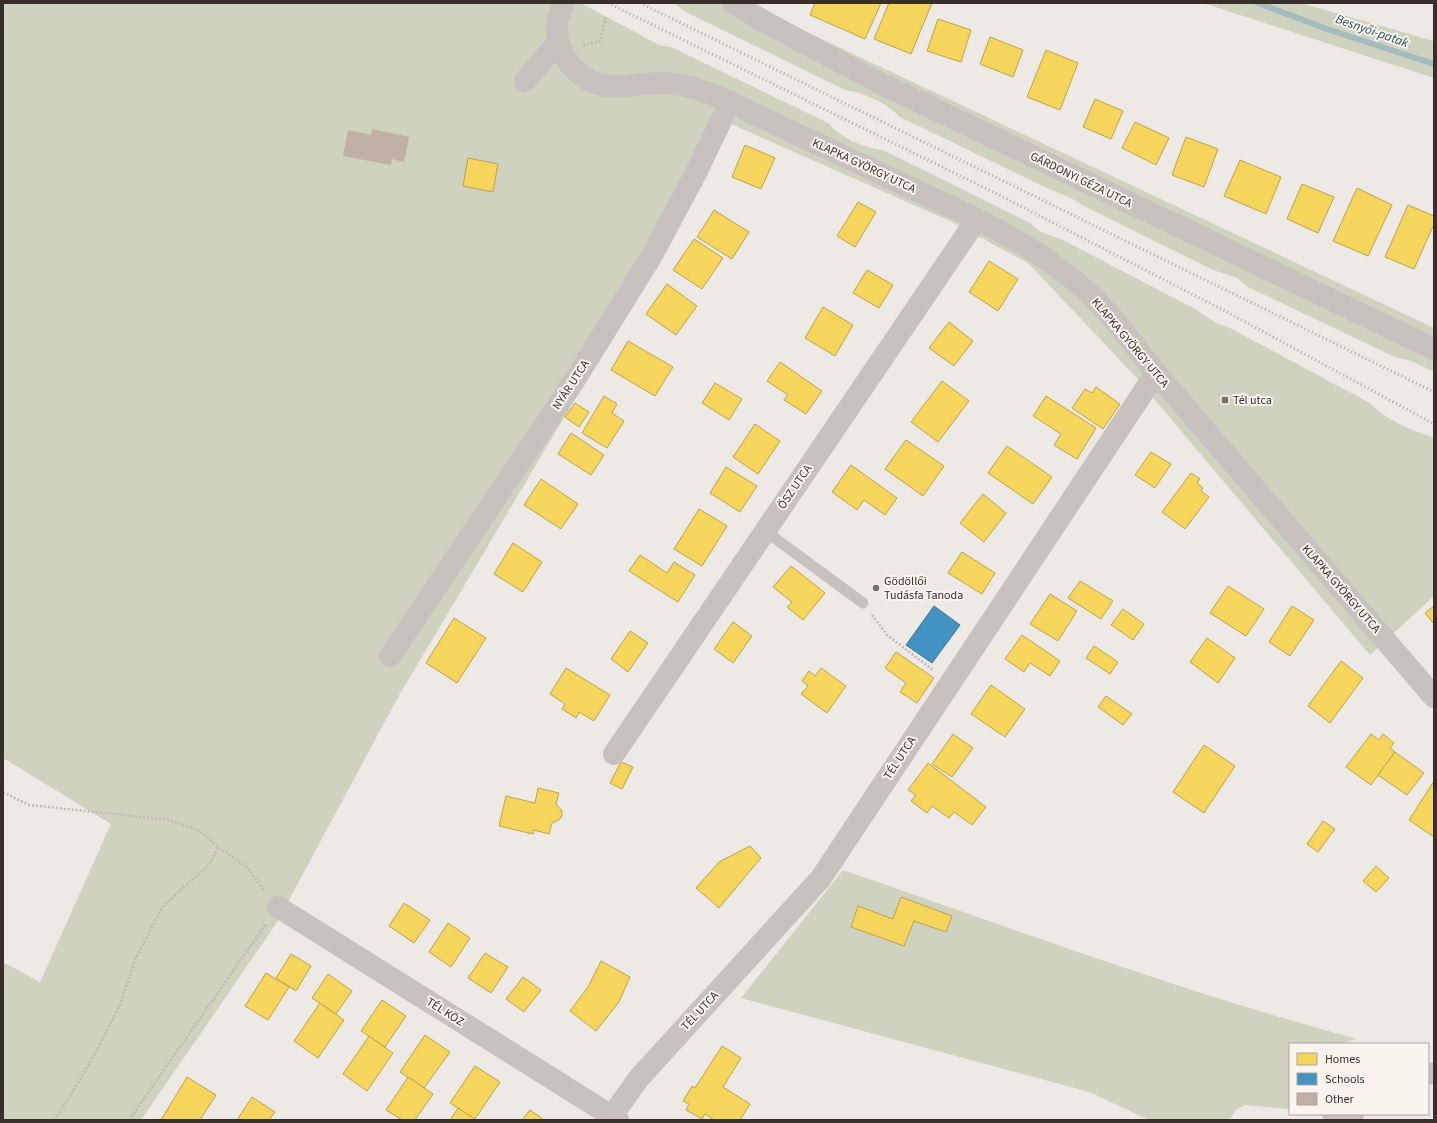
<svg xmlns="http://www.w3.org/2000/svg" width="1437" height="1123" font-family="'Source Sans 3',sans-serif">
	<rect width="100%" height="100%" fill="#ede9e4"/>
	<!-- green -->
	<g fill="#ced2bf">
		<path d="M3 3H581L659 45 671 47 828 123C841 138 863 148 883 150L1030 223 1039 231 1063 240 1195 309 1216 323 1228 327 1370 403C1380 414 1396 423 1410 429 1418 433 1426 434 1434 438V596L1370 655 1133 374 1028 263 950 221 731 124 692 202 397 699 276 924 141 1120H3V962L40 982 111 824 3 758Z"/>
		<path d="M673 3H755L796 27 1434 328V372L1409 360 1397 358 1248 287 1237 278 1213 270 1082 205 1071 198 1049 189 900 117C886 103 865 93 845 90L688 13Z"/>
		<path d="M1203 3H1301L1434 41V78Z"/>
		<path d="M843 870C1014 929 1183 992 1357 1039L1338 1044H1290V1109L1245 1105 1236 1110 1230 1120H1149L1089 1092 741 998Z"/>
	</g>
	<!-- homes -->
	<g fill="#f6d55c" stroke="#bda34d">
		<path d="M815 3H881L865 39 810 15Z"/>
		<path d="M889 3H932L911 54 874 39Z"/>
		<path d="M938 19 971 30 961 62 927 51Z"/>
		<path d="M990 37 1023 50 1013 77 980 64Z"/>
		<path d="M1046 50 1078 63 1060 110 1027 97Z"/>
		<path d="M1095 99 1123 111 1111 139 1083 127Z"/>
		<path d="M1135 122 1169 138 1156 165 1122 148Z"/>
		<path d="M1186 137 1218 149 1204 187 1172 175Z"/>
		<path d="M745 145 775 158 761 189 732 177Z"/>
		<path d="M468 158 498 164 493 192 463 186Z"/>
		<path d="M1240 160 1281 177 1266 214 1224 196Z"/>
		<path d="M1302 184 1334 197 1318 233 1287 219Z"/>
		<path d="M1357 188 1392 205 1368 256 1333 241Z"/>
		<path d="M858 202 876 212 855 247 837 236Z"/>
		<path d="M1408 205 1434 216V224L1414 269 1385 257Z"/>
		<path d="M714 210 749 232 732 259 697 237Z"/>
		<path d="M694 239 723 258 702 289 673 270Z"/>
		<path d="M989 261 1018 279 998 311 969 292Z"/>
		<path d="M867 270 893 285 879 308 853 293Z"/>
		<path d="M667 284 697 306 676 335 646 314Z"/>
		<path d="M823 307 853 325 835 356 805 338Z"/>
		<path d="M949 322 973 341 954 366 929 348Z"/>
		<path d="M628 341 673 367 655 396 611 370Z"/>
		<path d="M780 362 822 391 806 414 784 400 788 395 767 381Z"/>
		<path d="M942 381 969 401 938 442 911 422Z"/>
		<path d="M715 383 742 399 729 420 702 403Z"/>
		<path d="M1096 387 1120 404 1103 429 1072 408 1085 389 1092 393Z"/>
		<path d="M604 396 617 404 612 413 624 421 607 448 582 433Z"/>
		<path d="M1046 396 1096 428 1077 459 1054 445 1061 434 1033 416Z"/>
		<path d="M575 403 589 412 579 427 565 417Z"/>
		<path d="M755 424 780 441 758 474 733 457Z"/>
		<path d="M571 433 604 455 591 475 558 454Z"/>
		<path d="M906 440 944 466 923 496 885 469Z"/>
		<path d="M1007 446 1052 477 1033 504 988 473Z"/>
		<path d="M1151 452 1171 464 1155 488 1135 475Z"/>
		<path d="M851 465 897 498 885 515 864 500 857 510 832 492Z"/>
		<path d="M726 467 757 486 740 512 710 493Z"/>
		<path d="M1191 473 1200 479 1197 483 1203 488 1201 491 1209 497 1185 529 1162 512Z"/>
		<path d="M541 479 578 504 561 529 524 505Z"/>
		<path d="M983 494 1006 513 984 542 960 523Z"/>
		<path d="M699 509 727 526 702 566 674 549Z"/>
		<path d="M513 543 542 562 523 592 494 574Z"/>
		<path d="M962 552 995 573 982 594 948 573Z"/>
		<path d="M640 555 667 573 674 562 695 575 678 602 629 571Z"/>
		<path d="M791 566 825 593 803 620 787 607 792 602 773 587Z"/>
		<path d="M1080 581 1113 601 1101 619 1068 598Z"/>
		<path d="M1228 586 1264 609 1246 636 1210 613Z"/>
		<path d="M1050 594 1077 611 1058 641 1030 624Z"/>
		<path d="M1292 606 1314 620 1290 656 1269 642Z"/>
		<path d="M1434 606V624L1425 613Z"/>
		<path d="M1123 609 1144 624 1133 640 1111 625Z"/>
		<path d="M454 618 486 638 457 683 426 663Z"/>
		<path d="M733 622 752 636 733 663 714 649Z"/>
		<path d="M630 631 648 643 628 672 611 659Z"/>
		<path d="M1022 635 1060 661 1050 676 1030 663 1024 672 1005 659Z"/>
		<path d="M1207 638 1235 658 1218 683 1190 662Z"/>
		<path d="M1094 646 1118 662 1110 674 1086 658Z"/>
		<path d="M896 652 934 678 917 703 900 692 906 683 885 668Z"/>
		<path d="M1341 661 1363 678 1330 723 1308 706Z"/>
		<path d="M566 668 610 695 594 721 579 712 576 718 562 709 565 704 550 694Z"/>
		<path d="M821 668 846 686 827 713 801 694 808 686 802 681 809 671 815 676Z"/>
		<path d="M991 685 1025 709 1005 737 971 714Z"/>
		<path d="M1106 696 1132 714 1123 725 1098 707Z"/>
		<path d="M953 734 973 748 952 777 932 764Z"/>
		<path d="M1371 734 1379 740 1383 734 1394 743 1390 748 1395 752 1371 785 1346 767Z"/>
		<path d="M1204 745 1235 766 1204 813 1173 792Z"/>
		<path d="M1395 752 1424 773 1407 795 1378 775Z"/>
		<path d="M621 762 633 767 622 789 610 783Z"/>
		<path d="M928 763 986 807 972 825 954 812 949 818 932 806 927 813 911 801 916 795 908 790Z"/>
		<path d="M1434 781V837L1409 820Z"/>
		<path d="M538 788 559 793 556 804 562 811V816L559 820 552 823 549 834 534 830 533 834 499 826 506 796 535 803Z"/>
		<path d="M1323 821 1335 829 1318 852 1307 844Z"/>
		<path d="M750 846 761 858 719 908 696 888 719 862Z"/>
		<path d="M1376 866 1389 878 1376 892 1363 881Z"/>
		<path d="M901 897 952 916 946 932 914 921 904 946 851 927 858 906 893 919Z"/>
		<path d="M404 903 430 920 414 943 389 926Z"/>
		<path d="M448 923 470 938 451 967 429 952Z"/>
		<path d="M485 953 508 967 491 993 468 978Z"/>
		<path d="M291 954 311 966 296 991 276 978Z"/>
		<path d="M601 961 630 977 619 1002 596 1031 570 1011 588 987Z"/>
		<path d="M266 973 289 987 268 1020 245 1006Z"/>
		<path d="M328 974 352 991 336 1014 312 998Z"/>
		<path d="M523 977 541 990 524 1012 506 999Z"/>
		<path d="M382 1000 406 1016 385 1047 361 1031Z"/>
		<path d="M320 1003 344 1020 318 1058 294 1041Z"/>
		<path d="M425 1035 450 1052 424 1088 400 1072Z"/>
		<path d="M369 1036 393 1053 367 1091 343 1074Z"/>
		<path d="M722 1046 741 1058 723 1087 750 1104 740 1120H714L705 1114 702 1119 686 1110 689 1104 683 1101 692 1086 695 1088Z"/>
		<path d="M475 1066 500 1082 475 1119 450 1103Z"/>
		<path d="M187 1077 216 1095 200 1120H161Z"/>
		<path d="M408 1077 433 1094 415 1120H402L386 1110Z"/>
		<path d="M252 1097 275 1112 269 1120H237Z"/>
		<path d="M458 1108 475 1119 476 1120H450Z"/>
		<path d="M530 1110 544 1120H522Z"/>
	</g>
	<!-- schools -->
	<path fill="#4393c3" stroke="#407595" d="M934 606 960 625 932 663 906 645Z"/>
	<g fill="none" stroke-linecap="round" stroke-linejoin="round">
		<!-- stream -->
		<path stroke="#a2bcbd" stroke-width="6" d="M1258 3 1327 29 1434 64"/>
	</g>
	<!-- building -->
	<path fill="#bfafa7" d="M372 129 409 137 404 162 392 159 391 165 343 156 348 130 371 135Z"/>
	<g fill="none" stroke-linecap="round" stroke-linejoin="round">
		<!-- path -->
		<g stroke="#c0bab5" stroke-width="2.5" stroke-dasharray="2 2" stroke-linecap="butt">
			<path d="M583 45 600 41 606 16"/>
			<path d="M872 615 887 635 933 670"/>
			<path d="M3 792 29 805 170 820 200 831 218 847 247 867 265 892"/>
			<path d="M54 1120 71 1095 98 1048 120 1005 136 958 163 906 210 864 218 847"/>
			<path d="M129 1120 266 924"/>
		</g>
		<!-- service -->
		<path stroke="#c7c2bd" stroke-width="11" d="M765 531 863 603"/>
		<!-- minor -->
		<g stroke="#c7c2bd" stroke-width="22">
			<path d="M564 3C561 11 557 18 557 26 556 55 578 82 607 86 627 88 647 82 667 83 683 84 697 89 712 94L977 219C1015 239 1054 261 1086 291 1113 315 1134 345 1156 373L1434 697"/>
			<path d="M733 3 759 19 880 83 1434 349"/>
			<path d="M525 81 558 42"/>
			<path d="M390 656 576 378 651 257 696 173 730 102"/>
			<path d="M614 754 977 219"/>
			<path d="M278 907 618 1120"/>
			<path d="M1428 1073 1434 1074"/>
			<path d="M1333 1114C1339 1117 1348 1119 1353 1114"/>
			<path d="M609 1120 639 1078 821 878 1156 373"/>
		</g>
		<!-- rail -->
		<g stroke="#afaaa7" stroke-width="3" stroke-dasharray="1 3" stroke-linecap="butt">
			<path d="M608 3 997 194 1225 311 1434 424"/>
			<path d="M640 3 1434 392"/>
		</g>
	</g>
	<!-- markers -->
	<g fill="#77706c" stroke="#f9f4ed" stroke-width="1.5">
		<rect x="1221" y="396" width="8" height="8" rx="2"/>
		<circle cx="876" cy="588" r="4"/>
	</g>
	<g text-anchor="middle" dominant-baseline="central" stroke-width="4" stroke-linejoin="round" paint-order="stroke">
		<!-- street labels -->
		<g font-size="12" fill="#382f2b" stroke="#f9f4ed">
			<text transform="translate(864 166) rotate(25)">KLAPKA GYÖRGY UTCA</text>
			<text transform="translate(1081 180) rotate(26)">GÁRDONYI GÉZA UTCA</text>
			<text transform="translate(1130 343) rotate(50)">KLAPKA GYÖRGY UTCA</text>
			<text transform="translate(571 385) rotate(-57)">NYÁR UTCA</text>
			<text transform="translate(795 487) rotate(-56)">ŐSZ UTCA</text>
			<text transform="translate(1341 589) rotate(49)">KLAPKA GYÖRGY UTCA</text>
			<text transform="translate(900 758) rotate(-57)">TÉL UTCA</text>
			<text transform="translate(700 1011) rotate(-47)">TÉL UTCA</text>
			<text transform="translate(445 1012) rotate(32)">TÉL KÖZ</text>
		</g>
		<!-- poi labels -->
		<g font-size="12" fill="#382f2b" stroke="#f9f4ed" text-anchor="start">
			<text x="1233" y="400">Tél utca</text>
			<text x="884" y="581">Gödöllői<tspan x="884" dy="14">Tudásfa Tanoda</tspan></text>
		</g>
		<!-- water labels -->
		<g font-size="13" font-style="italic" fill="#245156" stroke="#f9f4ed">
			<text transform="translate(1372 31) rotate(19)">Besnyői-patak</text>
		</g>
	</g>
	<!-- border -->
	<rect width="1437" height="1123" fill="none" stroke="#382f2b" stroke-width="8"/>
	<!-- legend -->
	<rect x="1289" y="1043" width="140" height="72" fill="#f9f4ed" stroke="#aca59f"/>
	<rect x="1297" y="1053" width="20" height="12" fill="#f6d55c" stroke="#aca59f"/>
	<text x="1325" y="1063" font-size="12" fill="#382f2b">Homes</text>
	<rect x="1297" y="1073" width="20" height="12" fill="#4393c3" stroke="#aca59f"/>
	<text x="1325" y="1083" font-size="12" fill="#382f2b">Schools</text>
	<rect x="1297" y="1093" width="20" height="12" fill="#bfafa7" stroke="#aca59f"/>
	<text x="1325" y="1103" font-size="12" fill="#382f2b">Other</text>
</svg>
